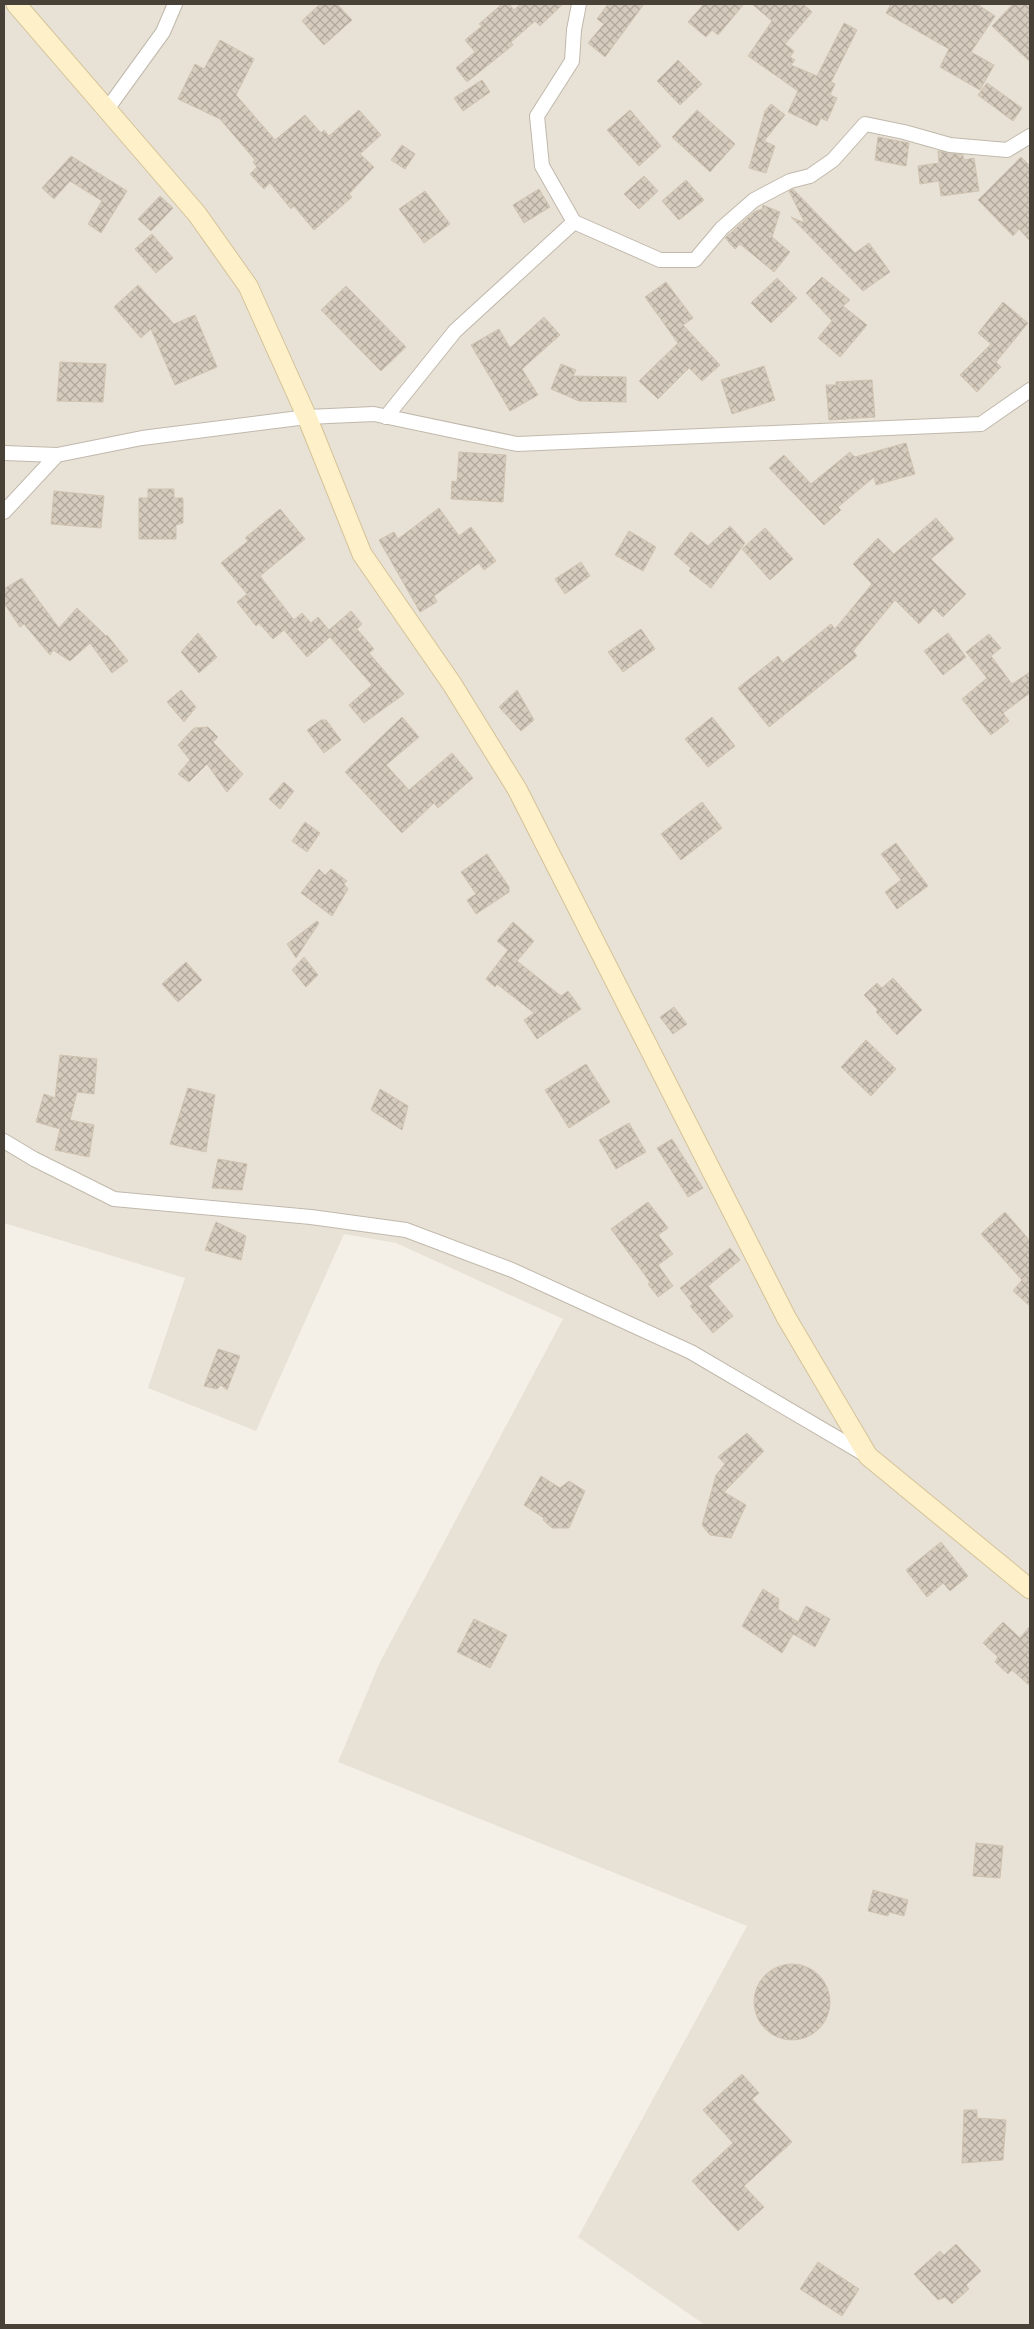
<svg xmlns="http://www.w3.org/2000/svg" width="1034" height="2329" font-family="Raleway,sans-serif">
	<defs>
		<pattern id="building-cross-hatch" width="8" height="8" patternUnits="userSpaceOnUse" patternTransform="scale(1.25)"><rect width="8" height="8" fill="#d6ccbe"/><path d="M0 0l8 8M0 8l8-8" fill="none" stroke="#b0a79b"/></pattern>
	</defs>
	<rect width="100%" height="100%" fill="#f4f0e8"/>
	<!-- residential -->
	<path fill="#e8e2d6" d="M4 4H1030V2325H705L578 2237 747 1926 338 1762 380 1662 563 1319 396 1243 344 1234 256 1431 148 1388 185 1278 4 1223Z"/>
	<!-- building -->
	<g fill="url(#building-cross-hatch)" stroke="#d1c3b1">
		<path d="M320 4H337L352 20 324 45 302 21Z"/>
		<path d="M502 4H509L514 10 521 4H563L540 26 535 21 511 42 513 45 467 82 456 68 475 52 465 40 482 26 479 24Z"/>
		<path d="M608 4H644L605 57 588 43 604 24 597 19Z"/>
		<path d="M704 4H744L718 35 712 30 706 37 688 22Z"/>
		<path d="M752 4H803L812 12 785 44 794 51 790 57 795 60 791 65 817 76 844 23 857 30 831 82 835 84 830 95 837 98 827 121 821 118 817 126 788 112 798 91 748 56 772 21Z"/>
		<path d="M891 4H977L995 16 971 52 994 65 980 90 940 67 949 49 886 13Z"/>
		<path d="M1013 4H1030V62L992 26Z"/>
		<path d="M220 40 254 59 236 95 275 140 305 115 321 133 324 130 329 136 359 110 381 135 360 154 374 167 349 194 352 197 314 230 294 206 291 209 270 183 264 189 250 174 257 167 253 162 255 160 220 119 178 99 195 64 204 69Z"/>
		<path d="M678 60 702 84 680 105 657 81Z"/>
		<path d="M482 80 490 92 463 111 454 98Z"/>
		<path d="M987 83 1022 108 1013 121 978 95Z"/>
		<path d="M771 104 785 115 764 141 775 146 766 173 749 168 765 111Z"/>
		<path d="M630 110 661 146 639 166 607 130Z"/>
		<path d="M697 110 735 144 710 172 672 137Z"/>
		<path d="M878 137 909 143 906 166 875 160Z"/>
		<path d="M402 145 415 154 405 169 391 160Z"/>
		<path d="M938 151 963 155 964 160 974 158 979 191 941 196 939 181 920 184 918 166 939 163Z"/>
		<path d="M71 156 127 191 101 233 88 224 102 201 70 181 54 199 42 188Z"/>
		<path d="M1021 157 1030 166V241L1019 229 1013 236 978 200Z"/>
		<path d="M644 176 658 191 639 209 624 194Z"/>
		<path d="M686 180 704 200 679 220 662 201Z"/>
		<path d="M539 189 550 207 524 223 513 205Z"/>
		<path d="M793 189 855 253 869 243 890 272 863 291 791 217 805 223 789 191Z"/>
		<path d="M425 191 450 224 424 243 399 209Z"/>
		<path d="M160 196 173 208 151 231 138 219Z"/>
		<path d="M763 205 780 212 772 237 790 252 774 272 740 244 735 249 725 238 754 212 762 209Z"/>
		<path d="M152 234 173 258 156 273 135 249Z"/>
		<path d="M822 277 850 300 843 306 867 325 840 357 818 338 832 321 806 293Z"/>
		<path d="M777 278 797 298 771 323 751 303Z"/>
		<path d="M666 282 693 318 683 325 720 365 702 381 689 368 658 399 639 381 678 343 645 297Z"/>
		<path d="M138 285 174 324 195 315 217 367 175 385 151 329 141 338 114 307Z"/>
		<path d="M346 286 406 347 381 371 321 310Z"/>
		<path d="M1003 302 1028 323 996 362 1001 367 977 392 960 375 991 344 978 333Z"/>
		<path d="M544 317 560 335 522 369 538 395 510 411 471 345 499 329 510 348Z"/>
		<path d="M60 362 106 364 103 402 57 401Z"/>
		<path d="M561 364 576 370 573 376 626 377V402L579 401 551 389Z"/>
		<path d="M764 366 775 400 732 414 721 380Z"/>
		<path d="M872 380 875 417 829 420 826 385H836V382Z"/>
		<path d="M906 443 915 474 876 485 874 477 838 507 841 510 824 525 769 468 784 455 811 484 850 452 855 457Z"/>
		<path d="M459 452 506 455 503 502 451 499 452 481 457 482Z"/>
		<path d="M148 489H174V498H183V523L176 525V539H139V498H148Z"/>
		<path d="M54 491 104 496 101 528 51 524Z"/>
		<path d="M439 508 459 536 471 527 496 561 484 570 479 563 434 596 437 602 420 612 379 540 394 532 398 539Z"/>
		<path d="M280 509 305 539 260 576 294 620 302 613 311 623 318 617 329 630 351 611 362 624 357 629 374 649 369 653 404 694 364 723 349 705 372 685 330 637 307 657 284 630 273 639 259 623 256 626 237 602 247 594 221 563 248 541 245 538Z"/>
		<path d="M936 518 954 539 931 559 966 594 943 617 934 608 919 624 895 600 853 651 857 656 769 727 738 688 778 656 783 663 831 624 835 629 872 584 853 564 878 538 894 554Z"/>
		<path d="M730 526 745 543 711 588 689 571 691 568 674 554 691 532 708 546Z"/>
		<path d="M765 528 793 559 770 580 742 549Z"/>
		<path d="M629 531 656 547 643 571 615 555Z"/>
		<path d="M581 562 590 576 565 594 555 579Z"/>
		<path d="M22 578 59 628 77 608 106 636 107 635 128 661 112 673 90 643 70 661 53 650 50 655 24 624 20 627 4 603V589Z"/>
		<path d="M641 629 655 649 623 672 608 652Z"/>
		<path d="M198 633 217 657 199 673 181 652Z"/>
		<path d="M948 633 966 657 943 675 924 651Z"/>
		<path d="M989 634 1001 648 991 656 1012 684 1030 672V693L1003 713 1009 721 991 735 962 699 987 678 966 652Z"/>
		<path d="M181 690 196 707 184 722 167 702Z"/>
		<path d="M517 690 534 720 521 731 499 707Z"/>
		<path d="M402 717 419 737 386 765 409 790 452 753 473 778 438 808 434 803 402 833 345 772Z"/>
		<path d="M712 717 735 746 708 767 685 739Z"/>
		<path d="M321 720H326L341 740 324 753 307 730Z"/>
		<path d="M208 727 218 737 213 742 243 774 227 792 207 764 189 782 178 774 190 760 178 745 194 728Z"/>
		<path d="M284 782 294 791 280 809 269 799Z"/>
		<path d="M702 802 722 828 681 860 661 834Z"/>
		<path d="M305 822 320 833 307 852 292 841Z"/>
		<path d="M896 843 928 886 897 909 885 892 901 880 881 854Z"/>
		<path d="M487 854 509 887V892L476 914 467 900 476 894 461 872Z"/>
		<path d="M319 869 325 875 331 869 347 881 344 884 348 889 332 916 301 893Z"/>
		<path d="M317 921 319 923 296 958 287 944Z"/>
		<path d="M513 922 534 941 517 961 561 996 568 991 581 1009 537 1039 524 1020 534 1013 497 984 495 987 486 979 508 950 497 941Z"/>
		<path d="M304 957 318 975 306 987 292 970Z"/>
		<path d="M186 962 202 980 178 1002 162 984Z"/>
		<path d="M893 978 922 1010 897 1035 876 1012 878 1010 864 995 877 983 882 988Z"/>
		<path d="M674 1007 687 1024 673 1034 660 1017Z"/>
		<path d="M866 1040 896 1069 871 1096 841 1067Z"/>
		<path d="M60 1055 97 1059 94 1094 77 1092 70 1120 94 1125 89 1157 55 1150 60 1129 36 1122 44 1094 55 1098Z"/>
		<path d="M586 1064 610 1102 569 1128 545 1090Z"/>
		<path d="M188 1088 215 1095 206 1152 170 1144Z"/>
		<path d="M380 1089 408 1106 402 1130 371 1110Z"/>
		<path d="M629 1123 646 1152 616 1169 599 1140Z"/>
		<path d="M672 1139 703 1188 688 1197 657 1148Z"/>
		<path d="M218 1159 247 1164 242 1190 212 1188Z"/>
		<path d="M648 1202 668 1228 658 1235 673 1254 658 1265 673 1286 658 1297 648 1284 650 1282 611 1229Z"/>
		<path d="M1005 1212 1030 1241V1306L1013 1291 1022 1280 981 1234Z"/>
		<path d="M216 1222 246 1236 241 1260 205 1250Z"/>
		<path d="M730 1248 740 1260 708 1286 733 1316 713 1333 690 1306 693 1304 680 1288Z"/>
		<path d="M218 1349 240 1356 227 1390 221 1385 217 1389 204 1386Z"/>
		<path d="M747 1433 764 1451 724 1492 746 1505 731 1538 710 1535 702 1525 716 1475 725 1464 718 1457Z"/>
		<path d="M541 1476 560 1488 569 1481 585 1491 569 1528H552L543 1520 544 1518 524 1505Z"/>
		<path d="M941 1542 968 1576 950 1591 943 1583 927 1597 906 1570Z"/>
		<path d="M763 1589 779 1599 778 1609 798 1622 806 1606 830 1619 815 1647 793 1634 782 1653 742 1626Z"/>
		<path d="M474 1619 507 1635 490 1668 457 1652Z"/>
		<path d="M1003 1622 1020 1638 1030 1626V1686L1012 1670 1008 1674 995 1662 998 1657 983 1643Z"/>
		<path d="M976 1843 1003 1846 1000 1878 973 1876Z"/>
		<path d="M873 1890 908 1900 904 1916 889 1912 888 1916 868 1911Z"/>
		<circle cx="792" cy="2002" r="38"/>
		<path d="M742 2074 759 2093 752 2099 792 2142 744 2186 764 2207 738 2231 692 2181 733 2143 703 2110Z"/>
		<path d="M964 2110H977V2118L1006 2120 1003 2160 962 2163Z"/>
		<path d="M956 2244 981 2271 966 2285 969 2289 952 2304 945 2297 938 2300 914 2274 940 2251 944 2255Z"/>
		<path d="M818 2262 859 2289 842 2316 800 2289Z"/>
	</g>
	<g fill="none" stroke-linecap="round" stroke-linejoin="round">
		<!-- street casing -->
		<g stroke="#c0b8ab" stroke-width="16">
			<g id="street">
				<path d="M108 108 163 32 175 4"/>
				<path d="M574 222 542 166 537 116 572 61 574 30 579 4"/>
				<path d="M386 417 455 331 574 222 660 260H695L722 228 754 200 790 181 810 176 833 160 865 124 904 132 950 145 1007 150 1030 136"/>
				<path d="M4 453 57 455 142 438 307 417 374 414 517 444 981 424 1030 390"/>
				<path d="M4 512 57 455"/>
				<path d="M4 1141 34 1159 114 1199 311 1217 406 1230 512 1270 691 1352 866 1455"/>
			</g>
		</g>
		<!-- secondary casing -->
		<g stroke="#d4c299" stroke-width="21">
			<path id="secondary" d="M16 4 197 214 248 286 307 417 362 554 452 684 517 789 786 1317 868 1456 1030 1589"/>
		</g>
		<!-- street -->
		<use href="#street" stroke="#fff" stroke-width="14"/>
		<!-- secondary -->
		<use href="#secondary" stroke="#fef0c8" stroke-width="19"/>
	</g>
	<!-- border -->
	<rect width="1034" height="2329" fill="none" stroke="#484137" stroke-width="10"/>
</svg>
